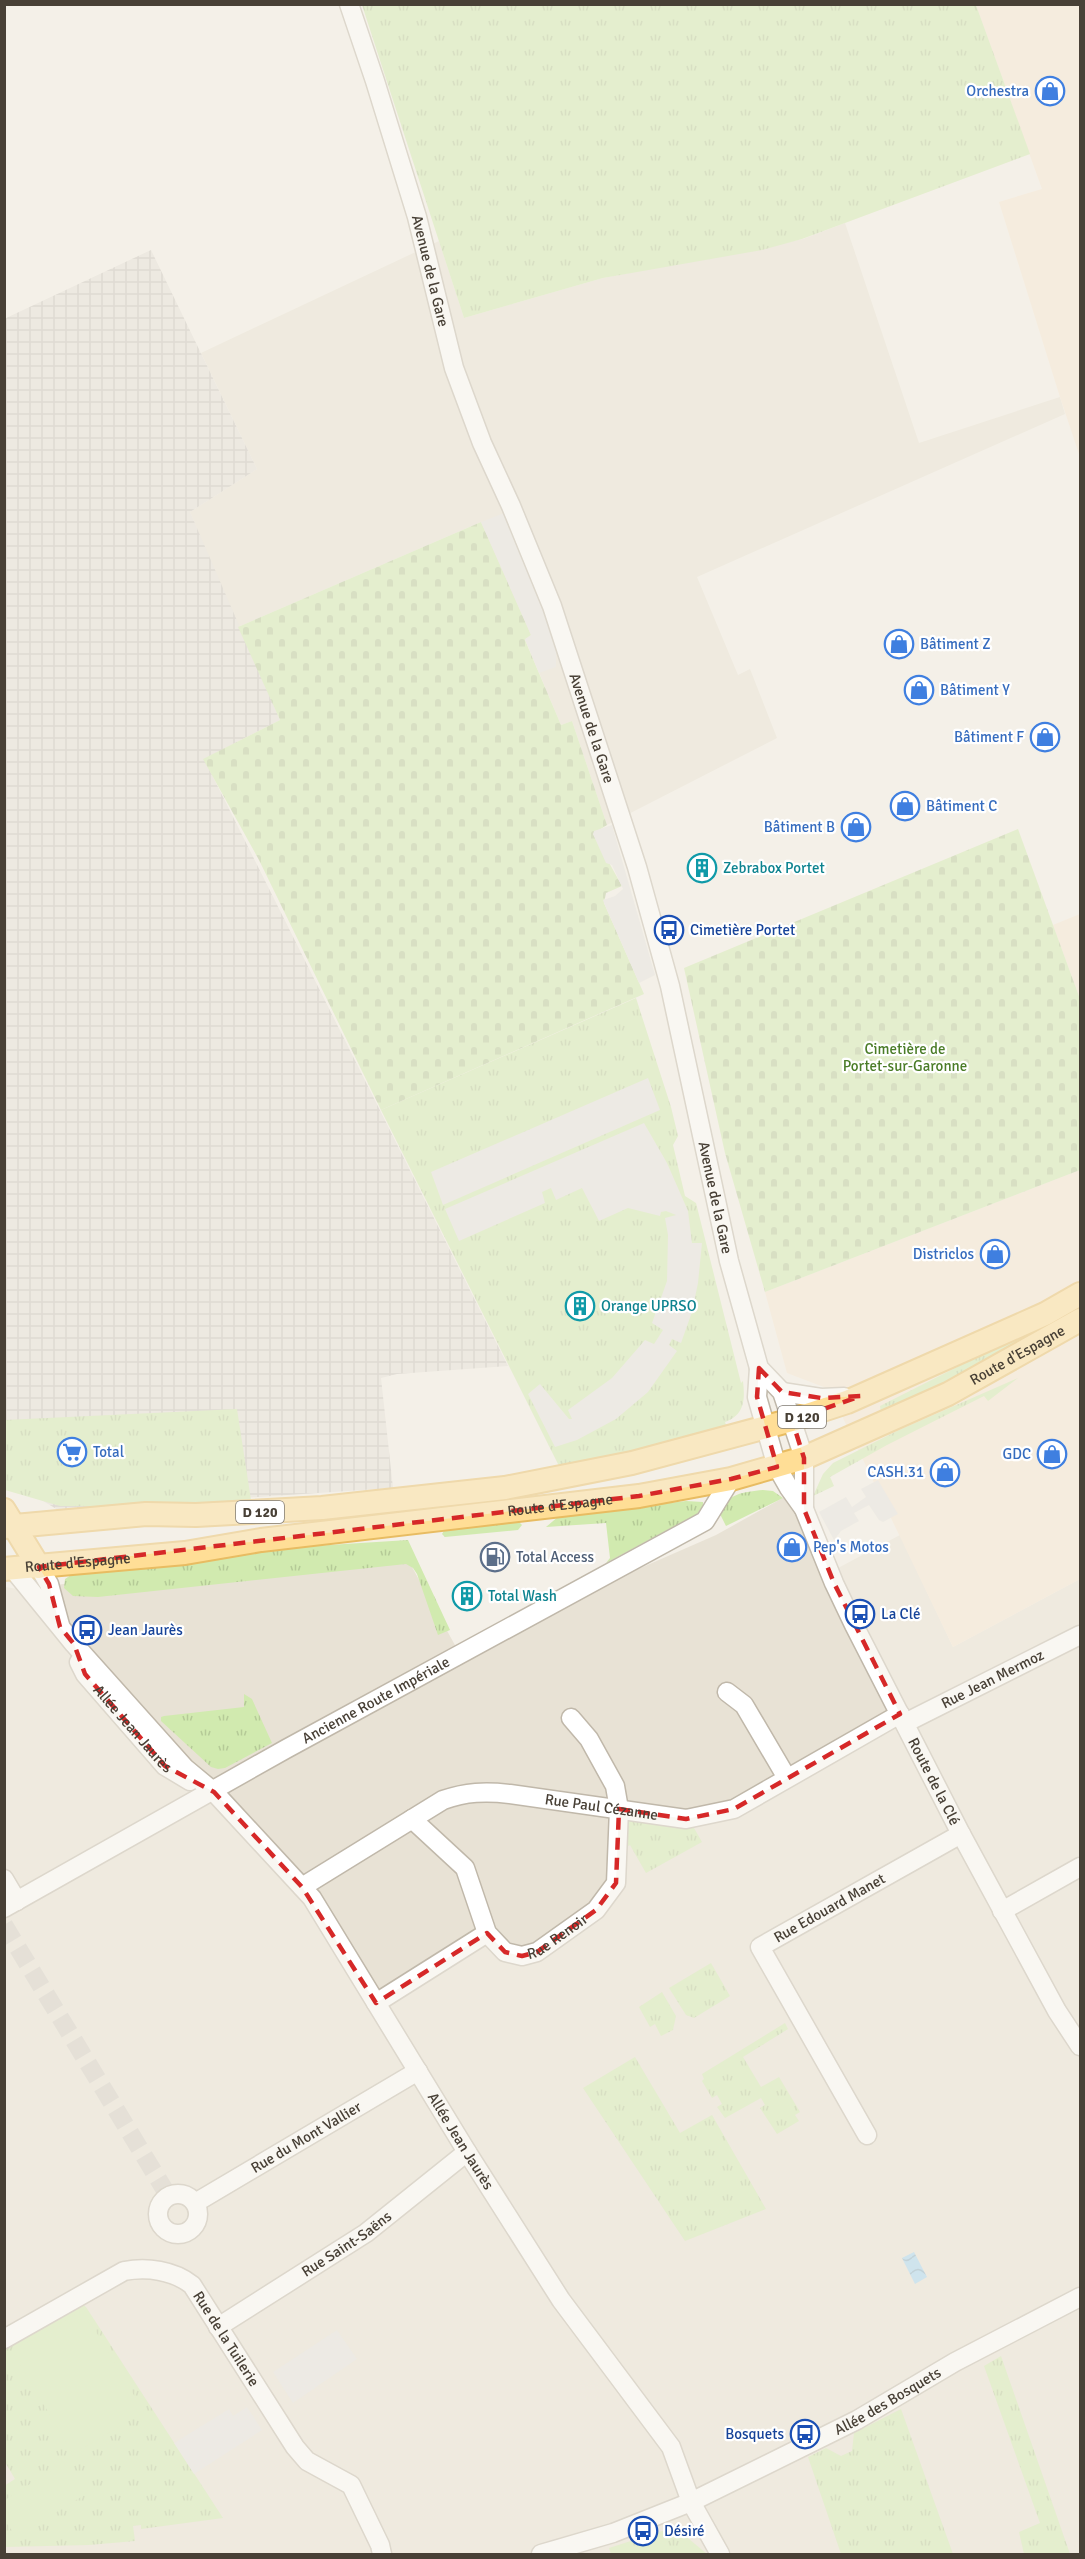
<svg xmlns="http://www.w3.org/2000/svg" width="1085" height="2559" font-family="Signika,sans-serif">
	<defs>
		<pattern id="industrial-grid" width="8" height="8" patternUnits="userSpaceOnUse" patternTransform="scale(1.5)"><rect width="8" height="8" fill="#e4dfd9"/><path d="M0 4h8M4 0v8" fill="none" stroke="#c5c0bb"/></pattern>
		<pattern id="grass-tufts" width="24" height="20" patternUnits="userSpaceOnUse" patternTransform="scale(1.5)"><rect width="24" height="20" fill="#d1eaaf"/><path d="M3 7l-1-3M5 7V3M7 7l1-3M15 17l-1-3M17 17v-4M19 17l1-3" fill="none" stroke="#b5ca97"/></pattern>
		<pattern id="cemetery-stones" width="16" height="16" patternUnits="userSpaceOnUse" patternTransform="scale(1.5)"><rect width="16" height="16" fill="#d1eaaf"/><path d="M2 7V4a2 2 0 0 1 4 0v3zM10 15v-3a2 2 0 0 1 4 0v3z" fill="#b5ca97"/></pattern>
		<pattern id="water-waves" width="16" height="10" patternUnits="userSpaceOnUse" patternTransform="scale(1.5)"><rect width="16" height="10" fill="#a2d4f3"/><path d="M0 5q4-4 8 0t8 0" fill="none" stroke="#86adc6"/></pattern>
	</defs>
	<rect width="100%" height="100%" fill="#f4f0e8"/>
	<!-- residential -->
	<g fill="#e8e2d5">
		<path d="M845 223 919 443 1060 397 1065 414 697 577 738 675 750 669 777 738 607 825 572 721 561 725 525 639 481 522 238 627 190 512 257 469 201 353 439 241 464 318 603 278 803 239Z"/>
		<path d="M788 1495 825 1575 900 1535 953 1647 1080 1579V2554H5V1587L18 1589 401 1547 456 1647 530 1627 620 1577 716 1535Z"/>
	</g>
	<!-- commercial -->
	<g fill="#f7e6d2">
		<path d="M976 5H1080V457L1060 397 999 202 1042 189Z"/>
		<path d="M1080 914V999L1053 925Z"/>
		<path d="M1080 1170V1579L953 1647 829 1389 787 1373 765 1292Z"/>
	</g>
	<!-- industrial -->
	<path fill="url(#industrial-grid)" d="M151 250 257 469 190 512 280 720 204 759 508 1366 397 1374 381 1378 393 1488 58 1510 5 1478 4 319Z"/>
	<!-- grass -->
	<g fill="url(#grass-tufts)">
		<path d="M362 5H976L1030 154 802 239 762 250 603 278 464 318Z"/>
		<path d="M636 998 671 1107 678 1136 673 1145 685 1196 696 1203 741 1383 743 1381C745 1399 745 1415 725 1422L728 1431 562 1472 381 1110Z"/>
		<path d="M1080 1305V1311L963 1376 881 1413 880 1406Z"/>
		<path d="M1018 1378 988 1401 984 1396 887 1445 830 1477 834 1486 813 1496 823 1474 833 1463 899 1430Z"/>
		<path d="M237 1409 251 1500 188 1507 60 1506 5 1490V1420Z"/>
		<path d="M763 1490 773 1491 783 1498 726 1526 720 1514C726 1493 744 1492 763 1490Z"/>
		<path d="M686 1501 703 1502V1506L697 1514 606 1563 610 1558 606 1523 546 1527 559 1516Z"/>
		<path d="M517 1520 522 1525 518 1530 445 1537 442 1534 445 1529Z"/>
		<path d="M408 1540 450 1630 438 1635 417 1574 413 1568 406 1564 98 1597 73 1596 64 1588 65 1579 74 1573 248 1550Z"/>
		<path d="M244 1694 252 1699 272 1743 225 1768 218 1769 211 1767 161 1721V1717L164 1716 244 1707Z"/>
		<path d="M628 1821 694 1828 702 1842 646 1873 630 1845 625 1848 626 1824Z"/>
		<path d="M711 1963 730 1996 694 2018 686 2015 669 1988Z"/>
		<path d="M662 1992 676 2016 673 2030 661 2036 655 2024 650 2027 639 2007Z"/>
		<path d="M785 2023 788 2029 743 2057 761 2087 779 2077 800 2112 795 2115 799 2121 777 2134 760 2108 765 2105 761 2098 725 2118 717 2107 722 2104 717 2095 712 2098 702 2081 704 2079 702 2074Z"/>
		<path d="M635 2057 680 2133 712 2115 766 2209 685 2241 583 2088Z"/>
		<path d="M80 2302 86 2307 223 2518 141 2529V2525L133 2526 135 2541 89 2545 5 2547 4 2486 15 2479 5 2462V2345Z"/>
		<path d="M1001 2356 1070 2554H1024L1019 2532 1040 2523 984 2366Z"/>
		<path d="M901 2409 953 2554H841L808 2457 826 2448 841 2456 852 2451 854 2433Z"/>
		<path d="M662 2531 683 2534 707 2554H611L609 2548Z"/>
	</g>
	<!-- cemetery -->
	<g fill="url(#cemetery-stones)">
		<path d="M481 522 531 635 525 640 561 725 572 721 607 825 593 834 622 886 606 893 604 903 644 994 381 1110 259 860 203 759 280 720 238 627Z"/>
		<path d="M1018 829 1080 999V1170L765 1292 725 1153 684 968Z"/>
	</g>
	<!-- pitch -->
	<g fill="#d1eaaf">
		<path d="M83 2310 144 2412 73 2454 12 2351Z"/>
		<path d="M66 2461 86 2494 16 2537 5 2520V2500Z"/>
	</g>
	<!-- parking -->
	<g fill="#e5e3df">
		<path d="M504 513 556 633V667L539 673 525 639 531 635 481 522Z"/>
		<path d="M612 825 655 975 639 983 604 903 603 900 615 896 623 889 612 865 606 863 593 834 594 831Z"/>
		<path d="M648 1078 660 1110 443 1205 431 1172Z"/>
		<path d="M644 1123 667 1163 688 1211 692 1243H702L698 1283 692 1312 681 1343 672 1339 669 1345 677 1351 648 1392 616 1419 577 1440 555 1447 528 1394 540 1384 569 1419H572L568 1410 612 1378 645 1340 654 1344 663 1330 652 1323 667 1281 668 1235 665 1218 676 1215 666 1211 661 1212 660 1216 628 1208 599 1221 582 1188 556 1200 551 1188 542 1192 545 1203 459 1241 445 1209Z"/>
		<path d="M878 1480 898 1514 883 1522 879 1520 869 1505 854 1513 859 1521 841 1531 834 1540 819 1512 846 1497 852 1507 866 1497 861 1489Z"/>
		<path d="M337 2330 357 2359 293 2403 273 2372Z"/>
		<path d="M247 2407 262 2430 194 2474 174 2443 229 2409 233 2416Z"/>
	</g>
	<!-- water -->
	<path fill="url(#water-waves)" d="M914 2252 927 2277 915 2284 902 2258Z"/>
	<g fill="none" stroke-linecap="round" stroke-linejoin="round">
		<!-- minor-tunnel -->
		<path stroke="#d2cdc4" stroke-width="18" stroke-dasharray="18 9" stroke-linecap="butt" d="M4 1925 169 2197"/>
		<!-- minor casing -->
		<g stroke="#c0b8aa" stroke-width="21">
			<g id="minor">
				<path id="s1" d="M349 4 375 81 417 217 454 368 482 443 511 506 552 606 637 867 670 986 729 1261 759 1368 782 1392 804 1458V1509"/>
				<path id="s2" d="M759 1368 757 1397 777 1467 789 1488 804 1509 834 1583 854 1625 961 1834 1057 2011 1080 2046"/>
				<path d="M782 1392 821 1398 844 1397"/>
				<path d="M39 1567 49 1584 60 1625"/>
				<path id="s3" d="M13 1569 74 1644 185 1768 214 1792 312 1898 467 2152 561 2300 671 2447 691 2502 720 2554"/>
				<path id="s4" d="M79 1662 85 1674 165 1766 190 1781"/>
				<path d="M727 1692 744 1705 787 1778"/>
				<path id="s5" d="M905 1723 1080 1635"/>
				<path id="s6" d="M412 1819 465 1868 487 1933 505 1952 522 1956 537 1952 596 1910 616 1883 619 1809 615 1786 589 1739 571 1718"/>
				<path d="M4 1879 17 1901"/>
				<path id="s7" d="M302 1887 443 1800C466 1792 485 1791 510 1794L686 1819 734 1809 900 1714"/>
				<path id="s8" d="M4 1908 286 1749 705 1521 731 1479"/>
				<path d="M1002 1911 1080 1867"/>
				<path d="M376 2003 487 1933"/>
				<path id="s9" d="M867 2135 760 1947 961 1834"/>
				<circle cx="178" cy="2214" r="20"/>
				<path id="s10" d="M195 2203 418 2071"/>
				<path id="s11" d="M218 2327 366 2233 467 2152"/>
				<path id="s12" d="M4 2339 124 2271C147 2267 173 2270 192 2285L295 2447 307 2461 351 2485 380 2545 382 2554"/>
				<path id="s13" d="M541 2554 613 2533 691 2502 857 2420 955 2362 1080 2297"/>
			</g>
		</g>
		<!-- major casing -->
		<g stroke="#e8bc62" stroke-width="26">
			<g id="major">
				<path d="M4 1510 39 1567"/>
				<path d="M4 1527 146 1514 196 1515 322 1508 505 1488 632 1463 792 1420 847 1402 1045 1314 1080 1294"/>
				<path id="s14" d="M4 1569 185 1553 261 1540 639 1496 731 1479 804 1458 948 1394 1080 1320"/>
			</g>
		</g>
		<!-- minor -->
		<use href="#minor" stroke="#fff" stroke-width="18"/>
		<!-- major -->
		<use href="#major" stroke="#ffde96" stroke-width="22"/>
	</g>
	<!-- marked area -->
	<path d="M0 0H1085V2559H0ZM759 1368 782 1392 821 1398 861 1396 792 1420 804 1458V1509L834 1583 900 1714 734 1809 686 1819 619 1809 616 1883 596 1910 537 1952 522 1956 505 1952 487 1933 376 2003 302 1887 214 1792 165 1766 85 1674 74 1644 60 1627 49 1584 39 1567 639 1496 731 1479 777 1467 757 1397Z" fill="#f4f0e8" fill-opacity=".55" fill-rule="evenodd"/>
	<path fill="none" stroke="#d62828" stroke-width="4.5" stroke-dasharray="12 8" stroke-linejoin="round" d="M759 1368 782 1392 821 1398 861 1396 792 1420 804 1458V1509L834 1583 900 1714 734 1809 686 1819 619 1809 616 1883 596 1910 537 1952 522 1956 505 1952 487 1933 376 2003 302 1887 214 1792 165 1766 85 1674 74 1644 60 1627 49 1584 39 1567 639 1496 731 1479 777 1467 757 1397Z"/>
	<!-- icons -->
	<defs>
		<g id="shop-ring" transform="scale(1.5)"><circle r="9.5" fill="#fff" stroke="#3f7fe0" stroke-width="1.5"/><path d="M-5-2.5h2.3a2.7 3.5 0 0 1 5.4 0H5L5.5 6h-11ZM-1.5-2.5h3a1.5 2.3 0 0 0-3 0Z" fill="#3f7fe0"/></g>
		<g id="building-ring" transform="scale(1.5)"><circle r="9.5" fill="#fff" stroke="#0f9aa8" stroke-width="1.5"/><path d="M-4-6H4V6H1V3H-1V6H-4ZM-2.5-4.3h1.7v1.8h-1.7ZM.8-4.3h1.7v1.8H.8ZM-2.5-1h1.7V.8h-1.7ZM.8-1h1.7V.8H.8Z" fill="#0f9aa8"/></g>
		<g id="bus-ring" transform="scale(1.5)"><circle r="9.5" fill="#fff" stroke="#1a4fb4" stroke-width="1.5"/><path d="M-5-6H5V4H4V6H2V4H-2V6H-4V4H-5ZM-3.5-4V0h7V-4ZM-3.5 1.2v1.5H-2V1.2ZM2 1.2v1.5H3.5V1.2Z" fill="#1a4fb4"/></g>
		<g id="supermarket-ring" transform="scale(1.5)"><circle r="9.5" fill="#fff" stroke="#3f7fe0" stroke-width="1.5"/><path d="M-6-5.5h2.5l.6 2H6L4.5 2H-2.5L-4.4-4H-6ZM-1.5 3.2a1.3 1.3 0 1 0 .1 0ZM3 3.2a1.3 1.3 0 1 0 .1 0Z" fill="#3f7fe0"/></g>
		<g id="fuel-ring" transform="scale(1.5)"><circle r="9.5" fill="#fff" stroke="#5c6f8a" stroke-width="1.5"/><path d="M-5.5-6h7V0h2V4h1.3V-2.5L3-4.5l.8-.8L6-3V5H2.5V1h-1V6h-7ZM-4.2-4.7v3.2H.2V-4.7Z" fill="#5c6f8a"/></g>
	</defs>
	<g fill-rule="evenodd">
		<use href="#shop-ring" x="1050" y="91"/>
		<use href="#shop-ring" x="899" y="644"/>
		<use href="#shop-ring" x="919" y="690"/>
		<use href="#shop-ring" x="1045" y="737"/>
		<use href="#shop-ring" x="905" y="806"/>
		<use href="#shop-ring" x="856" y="827"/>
		<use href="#building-ring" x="702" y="868"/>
		<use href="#bus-ring" x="669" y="930"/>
		<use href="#shop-ring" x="995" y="1254"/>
		<use href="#building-ring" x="580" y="1306"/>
		<use href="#supermarket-ring" x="72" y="1452"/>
		<use href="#shop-ring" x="1052" y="1454"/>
		<use href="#shop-ring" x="945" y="1472"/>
		<use href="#shop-ring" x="792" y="1547"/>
		<use href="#fuel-ring" x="495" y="1557"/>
		<use href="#building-ring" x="467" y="1596"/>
		<use href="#bus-ring" x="860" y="1614"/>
		<use href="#bus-ring" x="87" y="1630"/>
		<use href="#bus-ring" x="805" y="2434"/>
		<use href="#bus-ring" x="643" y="2531"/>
	</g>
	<g text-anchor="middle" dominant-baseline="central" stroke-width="4.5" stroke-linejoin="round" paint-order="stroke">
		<!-- shield labels -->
		<g fill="#fff" stroke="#7f7972" stroke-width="1.5">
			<rect x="778" y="1406" width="48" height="22" rx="4.5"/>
			<rect x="236" y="1501" width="48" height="22" rx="4.5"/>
		</g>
		<g font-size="14" font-weight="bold" fill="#484036">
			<text x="802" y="1417">D 120</text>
			<text x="260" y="1512">D 120</text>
		</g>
		<!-- shop labels -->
		<g font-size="15" fill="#366cbe" stroke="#fff" text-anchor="end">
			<text x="1029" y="91">Orchestra</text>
			<text x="920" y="644" text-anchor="start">Bâtiment Z</text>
			<text x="940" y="690" text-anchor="start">Bâtiment Y</text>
			<text x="1024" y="737">Bâtiment F</text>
			<text x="926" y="806" text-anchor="start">Bâtiment C</text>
			<text x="835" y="827">Bâtiment B</text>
			<text x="974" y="1254">Districlos</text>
			<text x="93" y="1452" text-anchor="start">Total</text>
			<text x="1031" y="1454">GDC</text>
			<text x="924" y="1472">CASH.31</text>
			<text x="813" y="1547" text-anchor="start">Pep's Motos</text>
		</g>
		<!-- street labels -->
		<g font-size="15" fill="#484036" stroke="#fff">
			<text stroke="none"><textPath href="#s1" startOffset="279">Avenue de la Gare</textPath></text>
			<text stroke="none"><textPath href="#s1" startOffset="765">Avenue de la Gare</textPath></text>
			<text stroke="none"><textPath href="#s1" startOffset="1251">Avenue de la Gare</textPath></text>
			<text stroke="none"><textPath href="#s14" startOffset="1046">Route d'Espagne</textPath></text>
			<text stroke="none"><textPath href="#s14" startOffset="560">Route d'Espagne</textPath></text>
			<text stroke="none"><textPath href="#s14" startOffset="74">Route d'Espagne</textPath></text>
			<text stroke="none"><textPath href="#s5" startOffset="98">Rue Jean Mermoz</textPath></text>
			<text stroke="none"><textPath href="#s8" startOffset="426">Ancienne Route Impériale</textPath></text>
			<text stroke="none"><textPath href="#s4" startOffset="86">Allée Jean Jaurès</textPath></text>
			<text stroke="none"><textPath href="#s2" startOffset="454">Route de la Clé</textPath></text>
			<text stroke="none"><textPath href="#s7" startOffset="326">Rue Paul Cézanne</textPath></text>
			<text stroke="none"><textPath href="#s9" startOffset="296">Rue Edouard Manet</textPath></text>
			<text stroke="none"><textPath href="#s6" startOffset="225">Rue Renoir</textPath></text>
			<text stroke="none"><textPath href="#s10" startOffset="129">Rue du Mont Vallier</textPath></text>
			<text stroke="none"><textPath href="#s3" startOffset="730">Allée Jean Jaurès</textPath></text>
			<text stroke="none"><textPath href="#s11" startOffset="153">Rue Saint-Saëns</textPath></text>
			<text stroke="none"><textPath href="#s12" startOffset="273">Rue de la Tuilerie</textPath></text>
			<text stroke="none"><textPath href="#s13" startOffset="380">Allée des Bosquets</textPath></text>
		</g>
		<!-- culture labels -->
		<g font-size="15" fill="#0d838f" stroke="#fff" text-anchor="start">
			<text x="723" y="868">Zebrabox Portet</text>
			<text x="601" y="1306">Orange UPRSO</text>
			<text x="488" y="1596">Total Wash</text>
		</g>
		<!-- transit labels -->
		<g font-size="15" fill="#164399" stroke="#fff" text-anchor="start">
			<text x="690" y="930">Cimetière Portet</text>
			<text x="881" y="1614">La Clé</text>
			<text x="108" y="1630">Jean Jaurès</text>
			<text x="784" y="2434" text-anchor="end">Bosquets</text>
			<text x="664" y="2531">Désiré</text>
		</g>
		<!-- park labels -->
		<g font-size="15" fill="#4a7c27" stroke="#fff">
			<text x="905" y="1049">Cimetière de<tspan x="905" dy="17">Portet-sur-Garonne</tspan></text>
		</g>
		<!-- service labels -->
		<g font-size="15" fill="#4e5e75" stroke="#fff" text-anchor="start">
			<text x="516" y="1557">Total Access</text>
		</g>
	</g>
	<!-- border -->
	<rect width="1085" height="2559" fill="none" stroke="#484036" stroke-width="12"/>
</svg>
